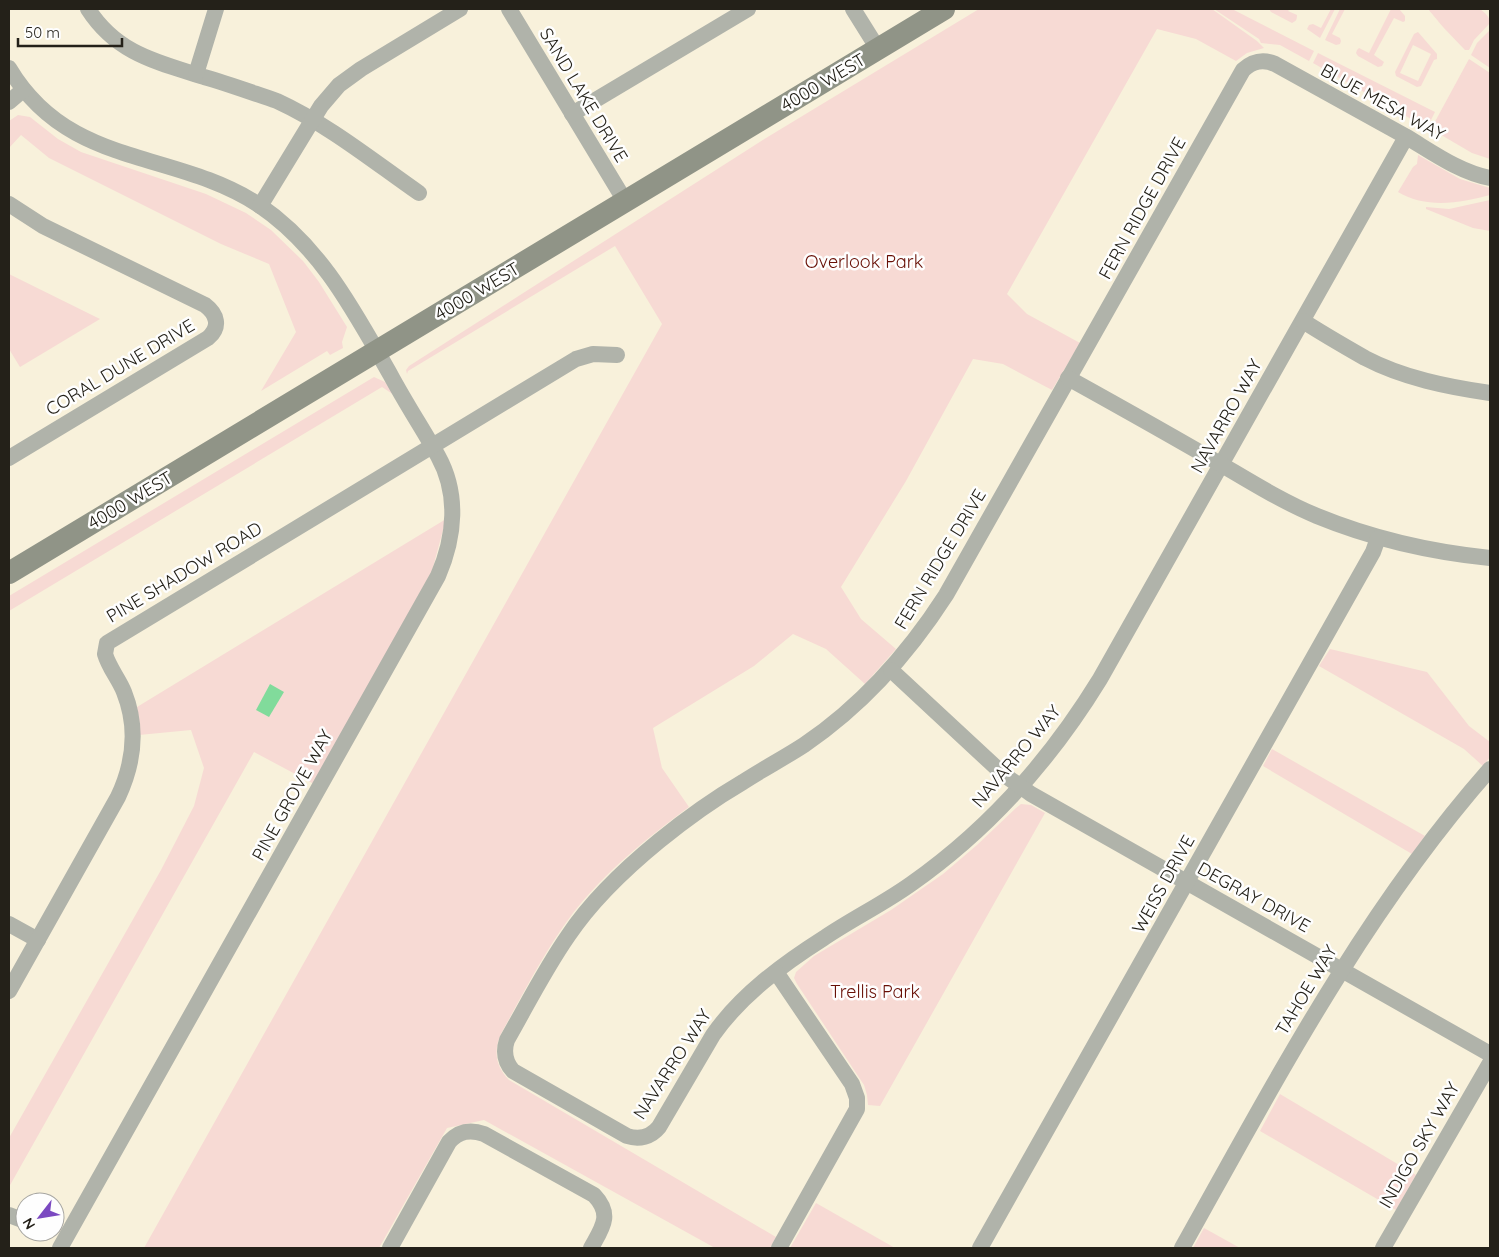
<svg xmlns="http://www.w3.org/2000/svg" width="1499" height="1257" font-family="Quicksand,sans-serif">
	<rect width="100%" height="100%" fill="#f8f1db"/>
	<!-- green -->
	<g fill="#f7dad4" fill-rule="evenodd">
		<path d="M979 9H1212L1257 41 1264 48 1247 53 1236 61 1196 39 1157 29 1007 294 1027 314 1080 343 1052 390 1003 364 973 359 906 481 841 587 861 619 896 649 865 684 826 649 793 634 754 666 653 728 662 768 689 807C647 838 605 872 573 913 545 950 524 992 502 1032 493 1049 495 1066 509 1080L776 1237 770 1248H715L484 1120 447 1128 379 1248H144L662 324 615 246 408 371 407 374 406 370 409 366 766 138Z"/>
		<path d="M1214 9H1232L1314 51 1309 61 1280 45 1261 43 1259 39Z"/>
		<path d="M1269 9H1290L1288 11 1297 15C1297 20 1296 21 1292 23L1271 12Z"/>
		<path d="M1331 9H1335L1320 38 1307 29 1309 25 1313 24 1321 28Z"/>
		<path d="M1340 9H1345L1332 34 1340 38 1341 41 1340 44 1336 45 1325 40Z"/>
		<path d="M1391 9H1399L1405 16V21L1403 22 1394 18 1374 55 1384 62 1382 66 1378 67 1358 56 1356 53 1357 50 1359 48 1369 53Z"/>
		<path d="M1428 9H1480C1485 13 1490 17 1490 23L1474 40 1469 50H1465L1443 27Z"/>
		<path d="M1490 30V68L1471 55 1477 43Z"/>
		<path d="M1418 32 1437 54V59L1434 60 1421 86 1417 87 1396 76 1395 72 1414 34ZM1413 45 1431 54 1418 81 1400 73Z"/>
		<path d="M1318 53 1435 112 1427 128 1313 63Z"/>
		<path d="M1469 59 1490 73V159L1472 153 1431 129Z"/>
		<path d="M18 115 30 117 58 139 81 152 206 194 246 213 271 230 303 261 319 282 347 327 342 342 343 348 330 355 327 351 261 391 296 332 269 264 221 244 49 158 21 135 9 148V121Z"/>
		<path d="M1418 155 1460 179 1490 188V195C1461 203 1426 209 1398 192L1413 167 1417 164Z"/>
		<path d="M1490 200V231L1473 228 1426 209V207L1449 209Z"/>
		<path d="M9 274 100 319 20 367 9 349Z"/>
		<path d="M374 377 385 382 394 395 382 387 9 611V596Z"/>
		<path d="M446 519 432 571 314 784 254 752 9 1187V1138L161 870 194 806 204 768 191 730 139 735 140 726 137 707Z"/>
		<path d="M1330 649 1427 672 1469 726 1490 742V757L1483 766 1464 749 1319 666Z"/>
		<path d="M1272 749 1425 836 1412 854 1263 766Z"/>
		<path d="M1021 804 1031 805 1045 813 880 1106 868 1105 867 1095 864 1085 797 984 794 978 796 972 814 956 891 910 943 874 977 845 1016 808Z"/>
		<path d="M1280 1094 1416 1175 1396 1210 1260 1131Z"/>
		<path d="M816 1203 895 1248H790Z"/>
		<path d="M1204 1228 1240 1248H1193Z"/>
	</g>
	<!-- water -->
	<path fill="#81db9b" d="M270 684 284 692 269 717 256 710Z"/>
	<g fill="none" stroke-linecap="round" stroke-linejoin="round">
		<!-- street -->
		<g stroke="#b0b3aa" stroke-width="16">
			<path d="M88 9C117 54 157 62 204 77 229 84 253 93 277 101 329 125 373 161 419 193"/>
			<path d="M509 9 625 201"/>
			<path d="M853 9 878 49"/>
			<path d="M9 68C69 169 174 149 259 205 321 247 354 311 390 374 405 402 422 428 438 456 459 494 455 537 438 576L60 1248"/>
			<path d="M196 74 216 9"/>
			<path d="M9 102 23 90"/>
			<path d="M572 114 748 9"/>
			<path d="M1406 137 1100 679C1051 759 988 830 911 884 883 904 852 919 824 938 783 964 741 995 713 1035L659 1127C651 1137 639 1140 627 1136L513 1071C505 1062 503 1052 507 1040 527 1005 545 969 568 936 592 900 626 868 659 841 686 819 714 799 743 782 763 769 784 758 804 745 863 705 908 654 946 595L1243 70C1253 61 1263 59 1275 64 1318 88 1362 112 1405 136 1432 152 1459 172 1490 178"/>
			<path d="M9 204 43 226 205 305C217 314 221 327 208 338L9 458"/>
			<path d="M260 206 321 106 339 85 361 69 460 9"/>
			<path d="M1303 321C1323 334 1344 346 1365 358 1403 378 1448 387 1490 393"/>
			<path d="M1068 378C1124 409 1179 440 1234 472 1261 488 1288 504 1317 516 1373 539 1431 552 1490 558"/>
			<path d="M891 670 1003 774 1031 794 1490 1054"/>
			<path d="M9 924 38 940"/>
			<path d="M776 972 852 1084 857 1098V1109L779 1248"/>
			<path d="M9 991 118 797C134 763 138 727 124 692 119 679 109 668 105 654L107 643 576 359 593 354 617 355"/>
			<path d="M9 1215 25 1221"/>
			<path d="M390 1248 449 1142C459 1131 470 1129 484 1134L594 1195C613 1215 602 1228 591 1248"/>
			<path d="M980 1248 1373 552 1378 538"/>
			<path d="M1182 1248C1275 1082 1363 913 1490 769"/>
			<path d="M1383 1248 1490 1063"/>
		</g>
		<!-- secondary -->
		<path stroke="#909487" stroke-width="22" d="M9 573 944 9"/>
	</g>
	<g text-anchor="middle" dominant-baseline="central" stroke-width="5" stroke-linejoin="round" paint-order="stroke">
		<!-- street labels -->
		<g font-size="18" fill="#242119" stroke="#fefefe">
			<text transform="translate(823 82) rotate(-31)">4000 WEST</text>
			<text transform="translate(584 95) rotate(59)">SAND LAKE DRIVE</text>
			<text transform="translate(1383 102) rotate(29)">BLUE MESA WAY</text>
			<text transform="translate(1142 208) rotate(-61)">FERN RIDGE DRIVE</text>
			<text transform="translate(477 291) rotate(-31)">4000 WEST</text>
			<text transform="translate(120 367) rotate(-31)">CORAL DUNE DRIVE</text>
			<text transform="translate(1226 416) rotate(-61)">NAVARRO WAY</text>
			<text transform="translate(130 500) rotate(-31)">4000 WEST</text>
			<text transform="translate(940 559) rotate(-59)">FERN RIDGE DRIVE</text>
			<text transform="translate(184 572) rotate(-31)">PINE SHADOW ROAD</text>
			<text transform="translate(1016 756) rotate(-50)">NAVARRO WAY</text>
			<text transform="translate(292 795) rotate(-61)">PINE GROVE WAY</text>
			<text transform="translate(1163 884) rotate(-61)">WEISS DRIVE</text>
			<text transform="translate(1254 897) rotate(29)">DEGRAY DRIVE</text>
			<text transform="translate(1306 990) rotate(-59)">TAHOE WAY</text>
			<text transform="translate(672 1064) rotate(-57)">NAVARRO WAY</text>
			<text transform="translate(1419 1145) rotate(-60)">INDIGO SKY WAY</text>
		</g>
		<!-- park labels -->
		<g font-size="18" fill="#680f05" stroke="#fefefe">
			<text x="864" y="261">Overlook Park</text>
			<text x="875" y="991">Trellis Park</text>
		</g>
	</g>
	<!-- border -->
	<rect width="1499" height="1257" fill="none" stroke="#242119" stroke-width="20"/>
	<!-- north arrow -->
	<g transform="translate(40 1217) rotate(239)"><circle r="24" fill="#fefefe" stroke="#a7a6a2"/>
	<path d="M0-4L9 19L0 12L-9 19Z" fill="#7b49c1"/>
	<text y="-8" font-size="14" font-weight="bold" text-anchor="middle" fill="#242119">N</text>
	</g>
	<!-- scale -->
	<path d="M18 38v8h104v-8" fill="none" stroke="#242119" stroke-width="2.5"/>
	<text x="25" y="38" font-size="15" fill="#242119" stroke="#fefefe" stroke-width="4" paint-order="stroke">50 m</text>
</svg>
